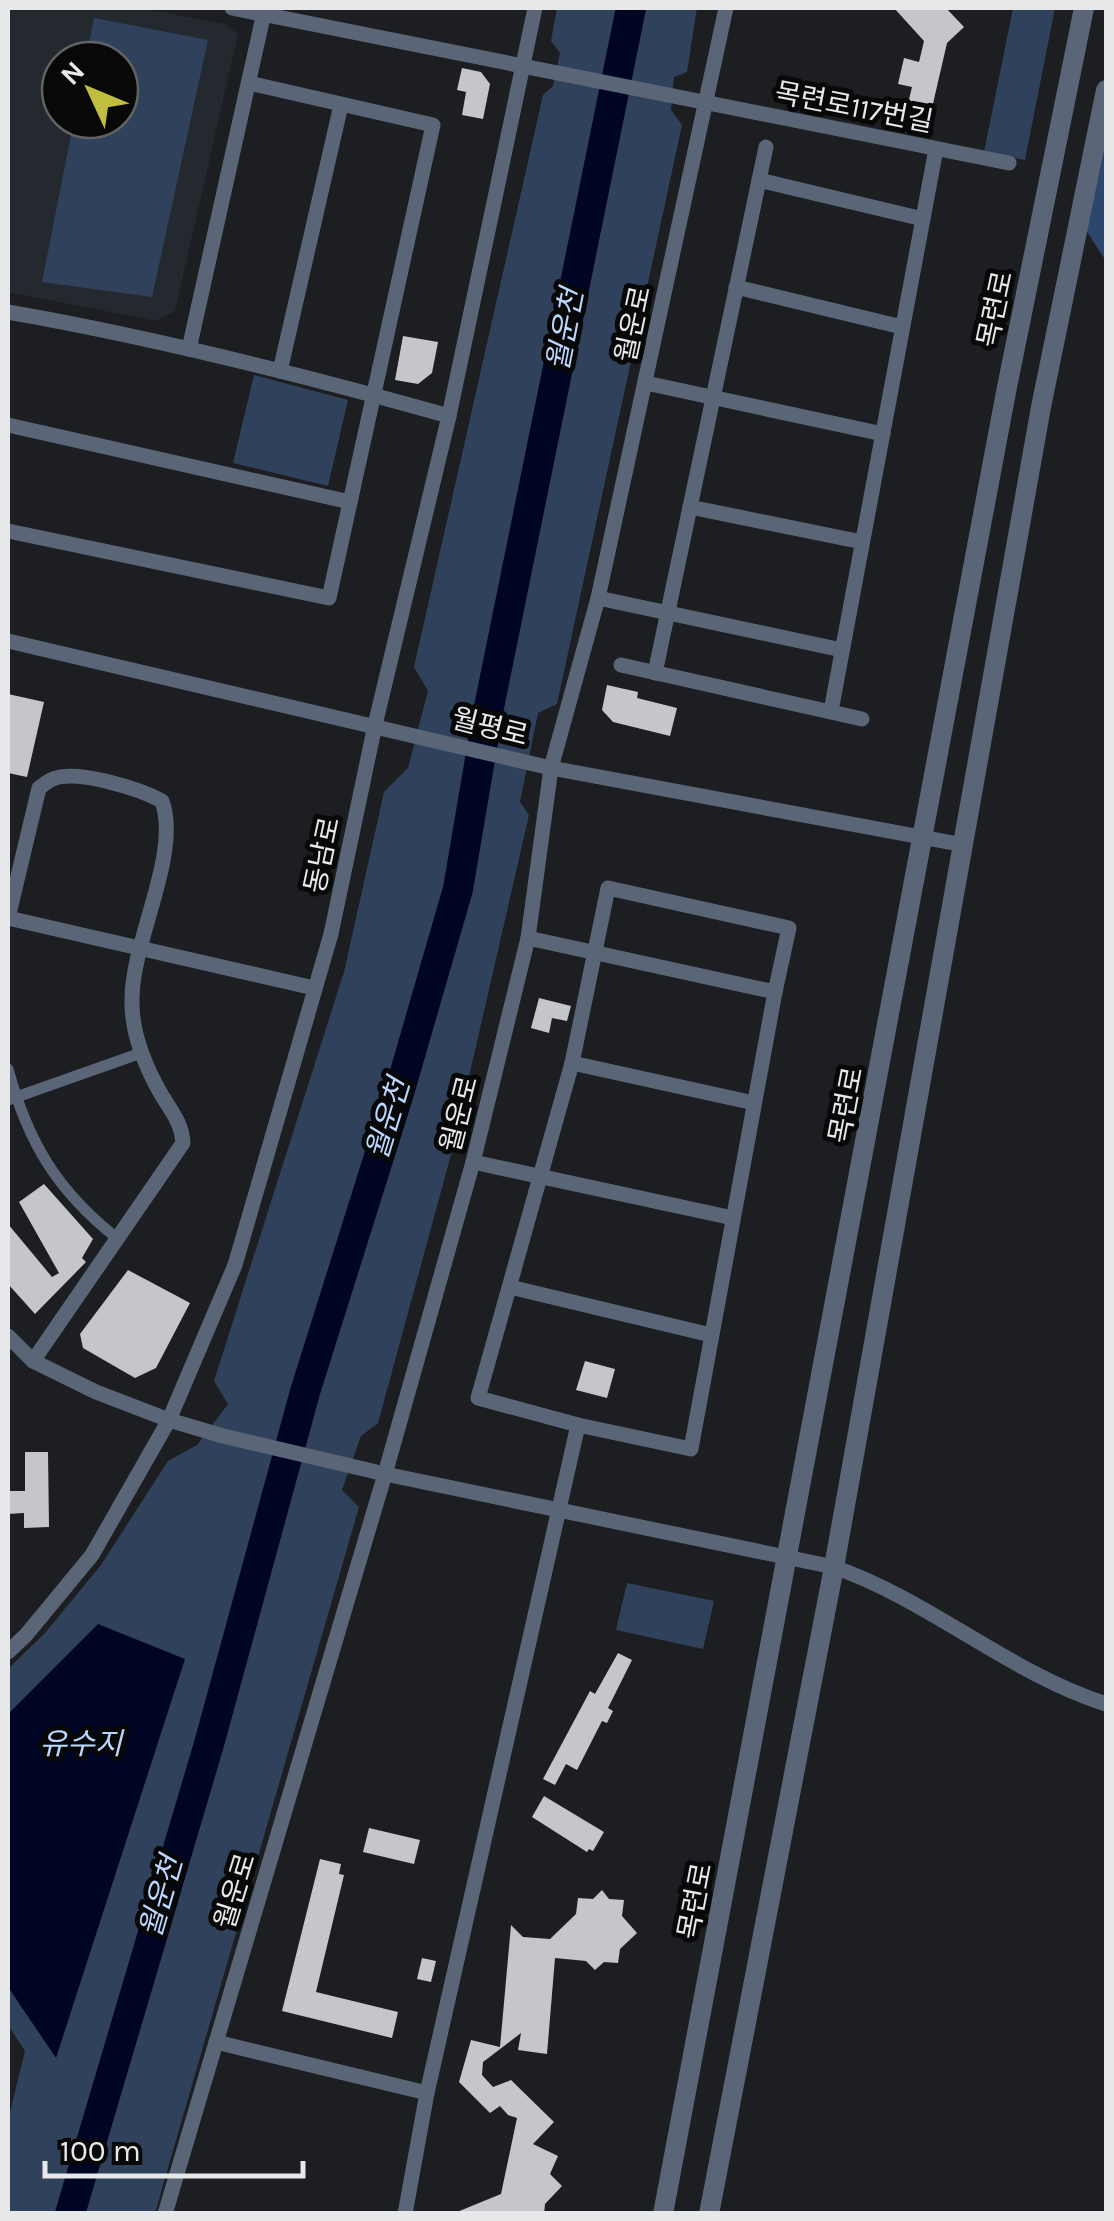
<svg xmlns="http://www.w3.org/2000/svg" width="1114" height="2221" font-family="Karla,'Noto Sans KR',sans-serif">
	<rect width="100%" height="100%" fill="#1d1e21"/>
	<!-- built -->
	<path fill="#242930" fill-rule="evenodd" d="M8 8H139L226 24 238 34 175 311 156 321 8 292ZM60 60H120V120H60Z"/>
	<!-- green -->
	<g fill="#30425b">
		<path d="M557 8H697L687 72 674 77 671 110 682 125 557 704 538 713 520 802 529 815 452 1151 378 1423 361 1436 342 1490 359 1507 155 2213 8 2214V2120L25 2051 8 2025V1669L45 1633 101 1565 168 1461 197 1445 228 1404 214 1381 344 972 384 792 408 768 428 691 414 667 543 95 553 86 560 53 551 41Z"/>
		<path d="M1013 8H1055L1025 160 984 152Z"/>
		<path d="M94 18 208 40 152 297 42 282 74 120H120V60H86Z"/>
		<path d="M254 375 348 400 328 486 233 463Z"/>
		<path d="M627 1583 714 1601 703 1649 616 1630Z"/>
	</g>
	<!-- forest -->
	<path fill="#2d476c" d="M1106 133V261L1084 227Z"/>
	<!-- water -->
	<path fill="#000524" d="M98 1624 185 1659 56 2058 8 1987V1714Z"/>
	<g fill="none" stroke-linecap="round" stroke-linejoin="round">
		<!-- river -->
		<path stroke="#000524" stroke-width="30" d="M70 2214 209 1744 305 1392 399 1093 458 889 488 712 631 8"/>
	</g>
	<!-- building -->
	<g fill="#c4c6ca">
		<path d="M894 8H946L964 27 947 43 929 121 905 116 912 87 898 84 904 58 919 62 924 41Z"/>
		<path d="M462 68 481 72 490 84 483 119 462 115 466 92 457 90Z"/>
		<path d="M403 336 438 342 432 373 418 384 395 380Z"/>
		<path d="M607 685 638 692 637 698 677 708 670 736 613 722 602 710Z"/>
		<path d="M8 694 44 702 27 777 8 773Z"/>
		<path d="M539 998 571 1006 567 1021 552 1018 549 1033 531 1028Z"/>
		<path d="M44 1184 93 1239 82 1258 86 1262 35 1314 8 1284V1224L52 1277 59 1273 19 1202Z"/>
		<path d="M128 1270 190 1303 156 1368 135 1378 83 1348 80 1334Z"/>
		<path d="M585 1361 615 1369 607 1398 576 1390Z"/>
		<path d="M25 1452H48L49 1527 24 1528V1513L8 1514V1491H25Z"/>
		<path d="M618 1653 632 1660 608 1708 613 1711 607 1723 602 1721 577 1770 566 1764 555 1785 543 1779 590 1691 595 1694Z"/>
		<path d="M544 1796 604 1832 593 1851 589 1849 587 1852 532 1817Z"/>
		<path d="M369 1828 420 1840 414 1864 363 1852Z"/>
		<path d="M320 1859 341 1864 339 1874 344 1875 316 1992 398 2012 392 2038 282 2011Z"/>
		<path d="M602 1890 609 1899 624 1900 622 1916 637 1933 620 1949 618 1963 604 1962 595 1970 586 1961 555 1958 547 2054 518 2050 521 2033 483 2062 482 2075 493 2087 511 2080 554 2122 533 2144 558 2156 550 2174 562 2186 545 2204 544 2214H452L501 2194 517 2118 508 2115 500 2106 490 2113 459 2082 471 2040 500 2047 511 1925 523 1937 550 1939 576 1914 578 1898 593 1899Z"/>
		<path d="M422 1958 436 1961 431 1982 417 1979Z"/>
	</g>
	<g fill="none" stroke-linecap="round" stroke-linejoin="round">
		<!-- pedestrian -->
		<g stroke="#5a6678" stroke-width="11">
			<path d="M8 1069C28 1143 58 1192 118 1239"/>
			<path d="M8 1100 141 1053"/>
		</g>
		<!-- minor -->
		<g stroke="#5a6678" stroke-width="15">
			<path d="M232 8 1009 163"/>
			<path d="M759 180 923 219"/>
			<path d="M736 287 902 327"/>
			<path d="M8 312C157 338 303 375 449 416"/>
			<path d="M189 349 265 8"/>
			<path d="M280 371 341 105"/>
			<path d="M646 383 883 434"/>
			<path d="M8 425 350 502"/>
			<path d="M690 507 862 542"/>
			<path d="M8 531 329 598 433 125 249 83"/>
			<path d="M598 598 842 650"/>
			<path d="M8 641 551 768 964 845"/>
			<path d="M621 665 862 719"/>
			<path d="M655 673 766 147"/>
			<path d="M831 711 936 149"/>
			<path d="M8 918 39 788C44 785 47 781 53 779 77 769 140 789 162 801 181 854 132 940 132 999 131 1033 145 1066 161 1094 171 1111 182 1123 183 1143L33 1361"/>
			<path d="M8 918 314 988"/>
			<path d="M572 1063 754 1103"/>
			<path d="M473 1162 733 1218"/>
			<path d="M510 1287 711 1335"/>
			<path d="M8 1336 33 1361 96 1392 169 1420 223 1436 385 1474 834 1567C931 1601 1009 1673 1106 1704"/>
			<path d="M578 1425 478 1398 572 1063 608 888 789 928 775 992"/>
			<path d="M8 1652 26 1635 92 1555 169 1420 235 1265 331 934 375 725 449 416 535 8"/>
			<path d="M216 2042 427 2093"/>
			<path d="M165 2214 385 1474 473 1162 528 938 551 768 598 598 726 8"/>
			<path d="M405 2214 427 2093 578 1425 691 1449 775 992 528 938"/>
		</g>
		<!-- tertiary -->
		<g stroke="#5a6678" stroke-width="20">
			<path d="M663 2214 1007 387 1084 8"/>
			<path d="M709 2214 834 1567 1041 407 1106 90"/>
		</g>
	</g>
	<g text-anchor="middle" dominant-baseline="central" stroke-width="10" stroke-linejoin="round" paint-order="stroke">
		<!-- street labels -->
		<g font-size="28" fill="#e7e8e9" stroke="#080809">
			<text transform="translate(854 107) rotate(11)">목련로117번길</text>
			<text transform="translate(995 309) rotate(-78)">목련로</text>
			<text transform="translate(633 324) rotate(-78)">월운로</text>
			<text transform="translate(490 727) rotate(14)">월평로</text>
			<text transform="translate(322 855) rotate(-78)">동남로</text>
			<text transform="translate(846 1105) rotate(-79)">목련로</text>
			<text transform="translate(459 1114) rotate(-76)">월운로</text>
			<text transform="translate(235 1891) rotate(-73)">월운로</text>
			<text transform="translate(695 1901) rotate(-79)">목련로</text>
		</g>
		<!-- water labels -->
		<g font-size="30" font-style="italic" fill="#bbd6fc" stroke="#080809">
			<text transform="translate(565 330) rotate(-79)">월운천</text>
			<text transform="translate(388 1119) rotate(-73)">월운천</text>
			<text x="81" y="1744">유수지</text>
			<text transform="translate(161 1897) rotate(-74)">월운천</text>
		</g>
	</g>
	<!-- border -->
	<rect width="1114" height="2221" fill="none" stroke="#e7e8e9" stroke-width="20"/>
	<!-- north arrow -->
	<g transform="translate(90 90) rotate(314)"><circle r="48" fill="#080809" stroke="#616263" stroke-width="2.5"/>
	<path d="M0-8L18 38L0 25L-18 38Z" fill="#c1bd3f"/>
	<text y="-15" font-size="28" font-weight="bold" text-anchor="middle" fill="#e7e8e9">N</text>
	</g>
	<!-- scale -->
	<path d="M45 2161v15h258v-15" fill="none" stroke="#e7e8e9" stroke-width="5"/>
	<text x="60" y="2161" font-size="30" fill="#e7e8e9" stroke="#080809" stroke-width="8" paint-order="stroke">100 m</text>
</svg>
